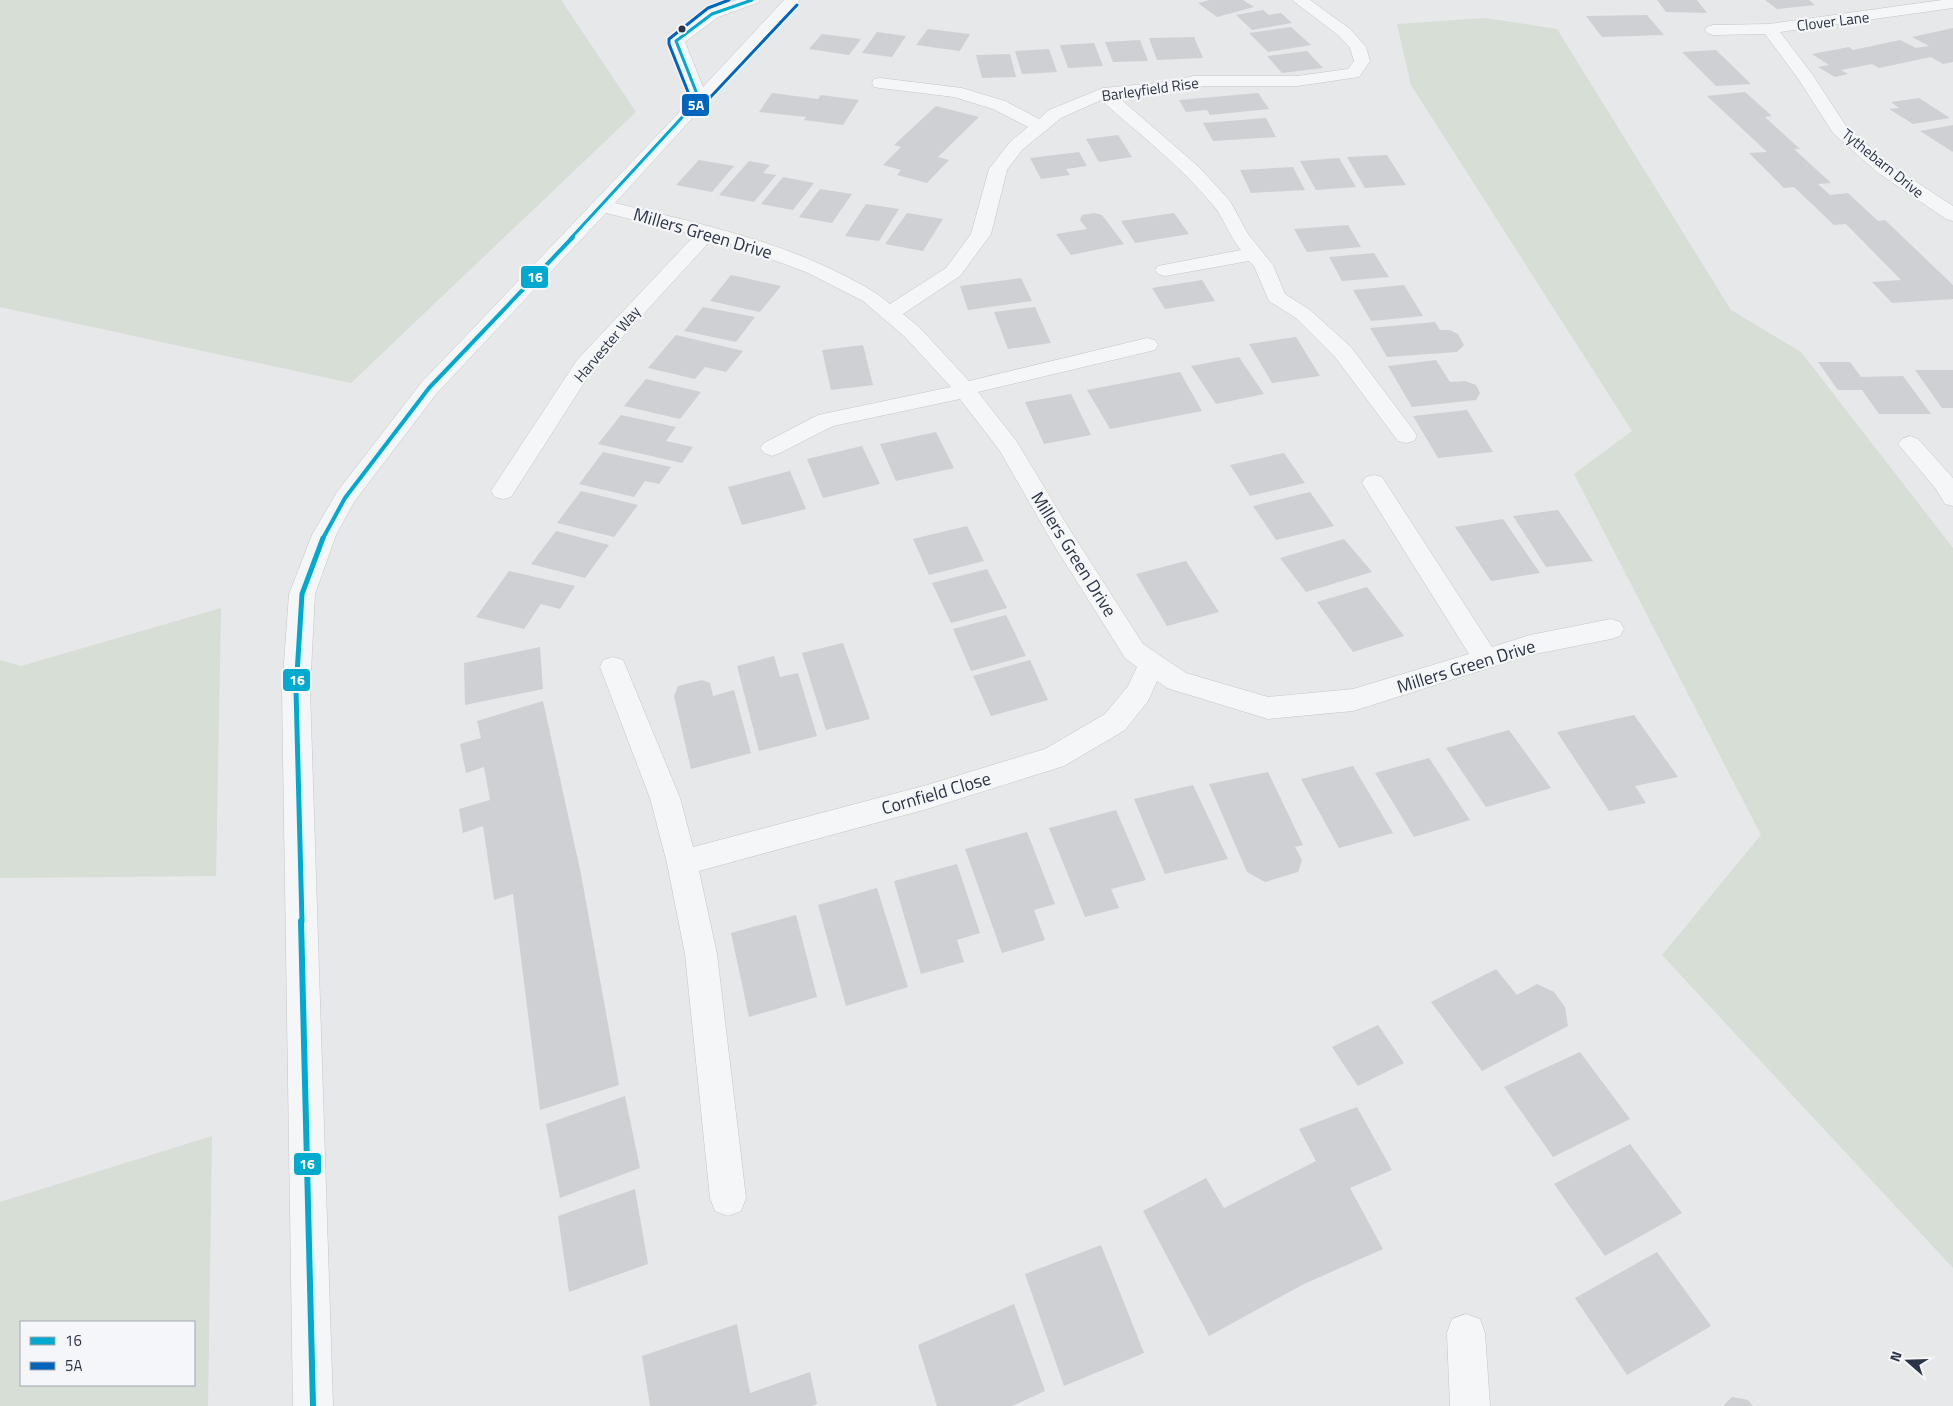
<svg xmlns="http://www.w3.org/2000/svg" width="1953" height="1406" font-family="'Titillium Web',sans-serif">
	<rect width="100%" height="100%" fill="#e6e8ea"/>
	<!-- green -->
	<g fill="#d6ded6" fill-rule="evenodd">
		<path d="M0 0H561L636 112 351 383 0 307Z"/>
		<path d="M1485 18 1557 29 1731 310 1801 352 1953 548V1268L1662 955 1761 835 1574 474 1632 431 1411 85 1397 24Z"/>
		<path d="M221 608 216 876 0 878V660L21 666Z"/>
		<path d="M212 1136 208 1406H0V1202ZM21 1322H194V1385H21Z"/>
	</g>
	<!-- building -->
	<g fill="#ced0d3">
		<path d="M1210 0H1243L1254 7 1217 17 1198 3Z"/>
		<path d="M1657 0H1697L1707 13 1666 12Z"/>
		<path d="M1765 0H1809L1815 5 1777 9Z"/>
		<path d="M1263 10 1269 15 1281 13 1292 23 1252 30 1236 15Z"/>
		<path d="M1647 15 1664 35 1602 37 1586 16Z"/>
		<path d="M1291 27 1311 45 1268 52 1249 33Z"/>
		<path d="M1953 28V62L1943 64 1931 57 1879 68 1872 64 1841 70 1848 74 1835 77 1818 67 1829 65 1812 54 1849 47 1853 50 1900 40 1916 48 1929 46 1912 37Z"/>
		<path d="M928 29 970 34 960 51 916 45Z"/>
		<path d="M877 32 906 36 892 57 862 53Z"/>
		<path d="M822 34 861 39 849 55 809 49Z"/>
		<path d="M1194 37 1203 58 1157 60 1149 38Z"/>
		<path d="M1140 40 1148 61 1113 62 1105 42Z"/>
		<path d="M1094 43 1103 66 1068 68 1060 45Z"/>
		<path d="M1049 49 1057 72 1022 74 1015 51Z"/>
		<path d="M1716 50 1751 84 1716 86 1682 52Z"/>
		<path d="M1307 51 1323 68 1282 73 1267 56Z"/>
		<path d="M1010 54 1016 77 982 78 976 55Z"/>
		<path d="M1745 92 1772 116 1765 117 1800 149H1794L1831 183 1818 184 1830 195 1848 193 1878 221 1885 220 1953 285V299L1892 303 1872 282 1901 280 1846 224 1834 225 1794 187 1784 188 1749 153 1767 152 1707 96Z"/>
		<path d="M772 93 818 99 821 95 859 100 843 125 804 120 806 117 759 112Z"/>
		<path d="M1258 93 1269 109 1210 115 1207 110 1186 112 1179 100Z"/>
		<path d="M1919 98 1950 118 1913 124 1889 109 1899 108 1891 102Z"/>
		<path d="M936 106 979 117 938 157 949 160 927 183 897 175 901 170 883 165 901 147 894 145Z"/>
		<path d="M1266 118 1276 137 1213 141 1203 123Z"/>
		<path d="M1953 125V152L1920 131Z"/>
		<path d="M1118 135 1132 157 1099 162 1086 139Z"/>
		<path d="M1079 152 1087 166 1066 169 1070 175 1041 179 1030 158Z"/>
		<path d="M1387 155 1406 185 1365 188 1347 157Z"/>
		<path d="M1339 158 1356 187 1316 190 1300 161Z"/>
		<path d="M699 160 734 166 712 192 676 185Z"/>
		<path d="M749 161 770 165 763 173 776 175 754 202 719 195Z"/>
		<path d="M1293 167 1305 190 1251 193 1240 170Z"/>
		<path d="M783 177 814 183 793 210 761 204Z"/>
		<path d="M820 189 852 194 832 223 799 217Z"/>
		<path d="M866 204 899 209 879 241 845 236Z"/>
		<path d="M907 213 943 219 923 251 885 244Z"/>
		<path d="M1094 213 1102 215 1124 244 1071 255 1056 234 1087 229 1080 220 1082 215Z"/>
		<path d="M1174 213 1189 234 1135 243 1121 221Z"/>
		<path d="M1348 225 1361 247 1307 252 1294 229Z"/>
		<path d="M1374 253 1389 277 1342 281 1329 257Z"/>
		<path d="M731 275 781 286 760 312 710 301Z"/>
		<path d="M1021 278 1032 301 968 310 960 286Z"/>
		<path d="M1202 280 1215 301 1165 309 1152 288Z"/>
		<path d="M1404 285 1423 316 1371 321 1353 290Z"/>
		<path d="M703 307 755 317 736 342 684 331Z"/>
		<path d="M1035 307 1051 343 1008 349 994 312Z"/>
		<path d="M1435 322 1440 330H1450L1458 334 1464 345 1457 352 1387 357 1370 328Z"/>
		<path d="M676 335 743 351 726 372 705 367 695 379 648 368Z"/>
		<path d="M1296 337 1320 376 1272 383 1249 344Z"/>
		<path d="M863 345 873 385 831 390 822 350Z"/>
		<path d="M1239 357 1264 394 1216 404 1191 366Z"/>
		<path d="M1436 360 1450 382 1465 381 1476 385 1480 393 1476 400 1412 407 1388 366Z"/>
		<path d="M1818 362H1850L1861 377 1903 376 1931 414H1879L1862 390H1838Z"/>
		<path d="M1915 370H1953V408H1942Z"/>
		<path d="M1180 372 1202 411 1110 429 1087 390Z"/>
		<path d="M646 379 701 392 680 419 624 406Z"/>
		<path d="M1071 394 1091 435 1044 444 1025 402Z"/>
		<path d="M1467 410 1493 452 1438 458 1413 416Z"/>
		<path d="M621 415 676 427 666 441 693 447 682 463 598 444Z"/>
		<path d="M936 432 954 468 896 481 880 444Z"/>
		<path d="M862 446 880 484 823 498 807 459Z"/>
		<path d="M603 452 671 467 659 484 645 481 634 497 579 484Z"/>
		<path d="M1284 453 1305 483 1250 496 1230 465Z"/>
		<path d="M790 471 806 509 742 525 728 487Z"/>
		<path d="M581 491 638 505 614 537 557 523Z"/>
		<path d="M1310 492 1334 526 1276 540 1253 506Z"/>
		<path d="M1558 510 1593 561 1546 567 1513 516Z"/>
		<path d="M1503 519 1540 573 1491 581 1455 527Z"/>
		<path d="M967 526 984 561 929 575 913 539Z"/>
		<path d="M556 531 609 545 585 578 531 564Z"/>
		<path d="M1344 539 1372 572 1306 592 1280 558Z"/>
		<path d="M1186 561 1219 612 1167 626 1136 574Z"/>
		<path d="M987 569 1007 608 951 623 932 583Z"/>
		<path d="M509 571 575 586 560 609 541 604 524 629 476 617Z"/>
		<path d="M1367 587 1404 636 1353 652 1317 602Z"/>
		<path d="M1006 615 1026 656 971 671 953 629Z"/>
		<path d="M843 643 870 719 826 730 802 653Z"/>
		<path d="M540 647 543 689 465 705 464 663Z"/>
		<path d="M774 656 780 677 798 673 817 736 759 751 737 666Z"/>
		<path d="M1030 660 1048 700 991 716 973 676Z"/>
		<path d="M702 680 710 683 713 696 734 690 751 753 691 769 674 696 678 686Z"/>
		<path d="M543 701 581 874 619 1085 540 1110 513 894 494 900 483 826 463 833 459 809 490 800 484 767 466 773 460 744 481 738 477 721Z"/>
		<path d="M1634 715 1678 777 1635 786 1646 803 1609 811 1557 732Z"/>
		<path d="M1509 730 1551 788 1486 807 1446 748Z"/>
		<path d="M1429 758 1470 820 1414 837 1375 773Z"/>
		<path d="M1353 766 1393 833 1339 848 1301 779Z"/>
		<path d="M1268 772 1303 845 1295 847 1302 860 1298 872 1265 882 1247 872 1209 784Z"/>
		<path d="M1193 785 1228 859 1165 874 1134 799Z"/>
		<path d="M1116 810 1146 880 1111 889 1119 908 1085 917 1049 828Z"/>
		<path d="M1027 832 1055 904 1034 910 1045 940 1002 953 965 849Z"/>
		<path d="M957 864 980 933 957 940 964 962 921 974 894 881Z"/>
		<path d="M877 888 908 987 846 1006 818 905Z"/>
		<path d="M796 915 817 997 749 1017 731 933Z"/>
		<path d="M1496 969 1517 995 1537 984 1554 992 1565 1007 1568 1026 1482 1071 1431 1002Z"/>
		<path d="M1378 1025 1404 1063 1358 1086 1332 1047Z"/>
		<path d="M1580 1052 1630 1119 1553 1157 1504 1087Z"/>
		<path d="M625 1096 640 1168 560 1198 546 1124Z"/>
		<path d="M1357 1107 1392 1170 1350 1188 1383 1249 1304 1284 1209 1336 1143 1211 1206 1178 1224 1208 1316 1161 1299 1129Z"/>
		<path d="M1630 1144 1682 1213 1605 1256 1554 1184Z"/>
		<path d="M635 1189 648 1264 569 1292 558 1216Z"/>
		<path d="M1101 1245 1144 1353 1064 1386 1025 1274Z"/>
		<path d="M1657 1252 1711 1326 1627 1375 1575 1298Z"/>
		<path d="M1014 1304 1045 1391 1012 1406H937L918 1345Z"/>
		<path d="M737 1324 750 1393 810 1372 817 1404 812 1406H650L642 1356Z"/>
		<path d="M1732 1397 1748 1400 1753 1406H1723Z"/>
	</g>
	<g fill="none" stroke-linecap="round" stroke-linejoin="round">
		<!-- minor casing -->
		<g stroke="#c4c6c8" stroke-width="1">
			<g id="minor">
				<path d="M737 0H760L757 3 718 17 685 42 703 87 784 0H800L615 203C692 222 770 238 841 274 859 283 875 291 890 304L946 268 971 234 989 169 1010 142 1028 127 993 109 954 97 880 88 874 87 872 83 874 79 880 78 962 88 1005 101 1039 119 1049 110 1103 88 1167 82 1193 76H1297L1348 69 1354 61 1350 48 1338 35 1292 0H1310L1350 29 1366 47 1370 61 1359 77 1297 86H1193L1167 92 1118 97 1199 167 1230 201 1248 234 1273 265 1285 294 1310 310 1351 347 1414 431 1417 436 1414 441 1406 443 1398 441 1335 357 1296 318 1269 301 1254 266 1249 261 1165 276 1158 274 1155 270 1158 266 1241 250C1229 236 1224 218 1213 205 1180 165 1139 134 1101 100L1061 118 1022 150 1007 170 991 234 960 276 903 314 919 327 969 381 1147 338 1155 340 1158 345 1155 350 978 392 1017 442 1070 530 1143 644 1186 673 1268 697 1353 689 1469 654 1362 483 1366 477 1374 475 1382 477 1492 647 1530 635 1611 619 1620 622 1624 629 1620 636 1611 639 1530 655 1353 711 1268 719 1167 688 1157 681 1148 701 1125 730 1064 766 927 809 699 871 717 954 746 1198 741 1211 728 1216 715 1211 710 1198 685 954 667 863 650 798 600 667 603 660 613 657 623 660 626 667 680 798 693 847 927 785 1045 749 1105 714 1128 686 1137 667 1125 658 1052 542 1000 451 960 399 833 426 780 453 772 456 764 453 760 448 764 443 818 415 951 387 905 337 863 301 806 272 725 242 712 239 593 369 511 497 503 499 495 497 491 491 577 360 695 235 606 213 437 393 354 502 336 535 315 594 310 690 333 1406H293L282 690 289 594 312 535 337 492 421 383 691 100 668 41 670 38 706 11Z"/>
				<path d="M1942 0H1953V8L1780 32 1812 74 1846 126 1889 164 1953 206V221L1946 219 1877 172 1833 133 1799 80 1765 34 1713 35 1707 33 1705 30 1707 27 1713 25 1769 24Z"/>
				<path d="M1910 436 1918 439 1953 478V506L1945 504 1936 489 1898 444 1902 439Z"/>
				<path d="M1466 1314 1480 1319 1485 1333 1490 1406H1450L1447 1333 1452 1319Z"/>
			</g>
		</g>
		<!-- minor -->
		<use href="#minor" fill="#f5f6f7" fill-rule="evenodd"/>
		<!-- bus-1-far3 casing -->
		<g stroke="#f4f6f9" stroke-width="5.5">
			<g id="bus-1-far3">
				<path d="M699 99 676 41 712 14 752 0"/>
				<path d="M571 238 699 99"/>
			</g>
		</g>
		<!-- bus-1-far2 casing -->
		<g stroke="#f4f6f9" stroke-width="7">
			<path id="bus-1-far2" d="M322 540 345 498 429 388 573 237"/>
		</g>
		<!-- bus-1-far1 casing -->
		<g stroke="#f4f6f9" stroke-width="9">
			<path id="bus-1-far1" d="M302 922 296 690 302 594 323 538"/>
		</g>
		<!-- bus-1 casing -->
		<g stroke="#f4f6f9" stroke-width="10">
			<path id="bus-1" d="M301 921 313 1406"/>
		</g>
		<!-- bus-2 casing -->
		<g stroke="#f4f6f9" stroke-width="5.5">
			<path id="bus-2" d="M729 0 708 8 669 39V44L692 102 697 106 704 104 797 5"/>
		</g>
		<!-- bus-1-far3 -->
		<use href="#bus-1-far3" stroke="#00a9ce" stroke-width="3"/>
		<!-- bus-1-far2 -->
		<use href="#bus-1-far2" stroke="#00a9ce" stroke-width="4"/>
		<!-- bus-1-far1 -->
		<use href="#bus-1-far1" stroke="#00a9ce" stroke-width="5"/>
		<!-- bus-1 -->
		<use href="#bus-1" stroke="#00a9ce" stroke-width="6"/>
		<!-- bus-2 -->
		<use href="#bus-2" stroke="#0065bd" stroke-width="3"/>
	</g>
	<!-- markers -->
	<circle fill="#2b3445" stroke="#f4f6f9" stroke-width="2" cx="682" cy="29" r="4.5"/>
	<g text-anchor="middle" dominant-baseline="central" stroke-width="4.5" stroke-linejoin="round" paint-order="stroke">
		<!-- far-street labels -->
		<g font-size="15" fill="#2b3445" stroke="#f4f6f9">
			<text transform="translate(1833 21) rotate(-7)">Clover Lane</text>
			<text transform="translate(1150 89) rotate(-8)">Barleyfield Rise</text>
			<text transform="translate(1883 163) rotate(39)">Tythebarn Drive</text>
			<text transform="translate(607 344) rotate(-50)">Harvester Way</text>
		</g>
		<!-- street labels -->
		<g font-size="18" fill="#2b3445" stroke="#f4f6f9">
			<text transform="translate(703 233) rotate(16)">Millers Green Drive</text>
			<text transform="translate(1074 554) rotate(58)">Millers Green Drive</text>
			<text transform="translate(1466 666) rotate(-17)">Millers Green Drive</text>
			<text transform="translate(936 793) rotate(-16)">Cornfield Close</text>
		</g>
	</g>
	<g stroke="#f4f6f9" stroke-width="2">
		<rect x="681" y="93" width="29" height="24" rx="5" fill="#0065bd"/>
		<rect x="520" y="265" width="29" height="24" rx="5" fill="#00a9ce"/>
		<rect x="282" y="668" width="29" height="24" rx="5" fill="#00a9ce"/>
		<rect x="293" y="1152" width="29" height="24" rx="5" fill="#00a9ce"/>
	</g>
	<g font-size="14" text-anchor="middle" font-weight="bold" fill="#fff">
		<text x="696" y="110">5A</text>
		<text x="535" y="282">16</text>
		<text x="297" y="685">16</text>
		<text x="307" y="1169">16</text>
	</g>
	<!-- legend -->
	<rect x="20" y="1321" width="175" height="65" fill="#f4f6f9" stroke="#a4a8b1"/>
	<rect x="30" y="1337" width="25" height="8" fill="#00a9ce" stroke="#a4a8b1"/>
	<text x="65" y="1346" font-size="15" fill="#2b3445">16</text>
	<rect x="30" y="1362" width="25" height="8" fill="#0065bd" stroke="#a4a8b1"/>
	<text x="65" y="1371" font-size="15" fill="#2b3445">5A</text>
	<!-- north arrow -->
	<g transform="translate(1908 1361) rotate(290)" stroke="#f4f6f9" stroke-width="4" paint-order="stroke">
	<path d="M0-4L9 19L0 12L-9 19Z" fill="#2b3445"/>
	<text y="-8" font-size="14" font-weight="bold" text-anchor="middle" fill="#2b3445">N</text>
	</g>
</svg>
